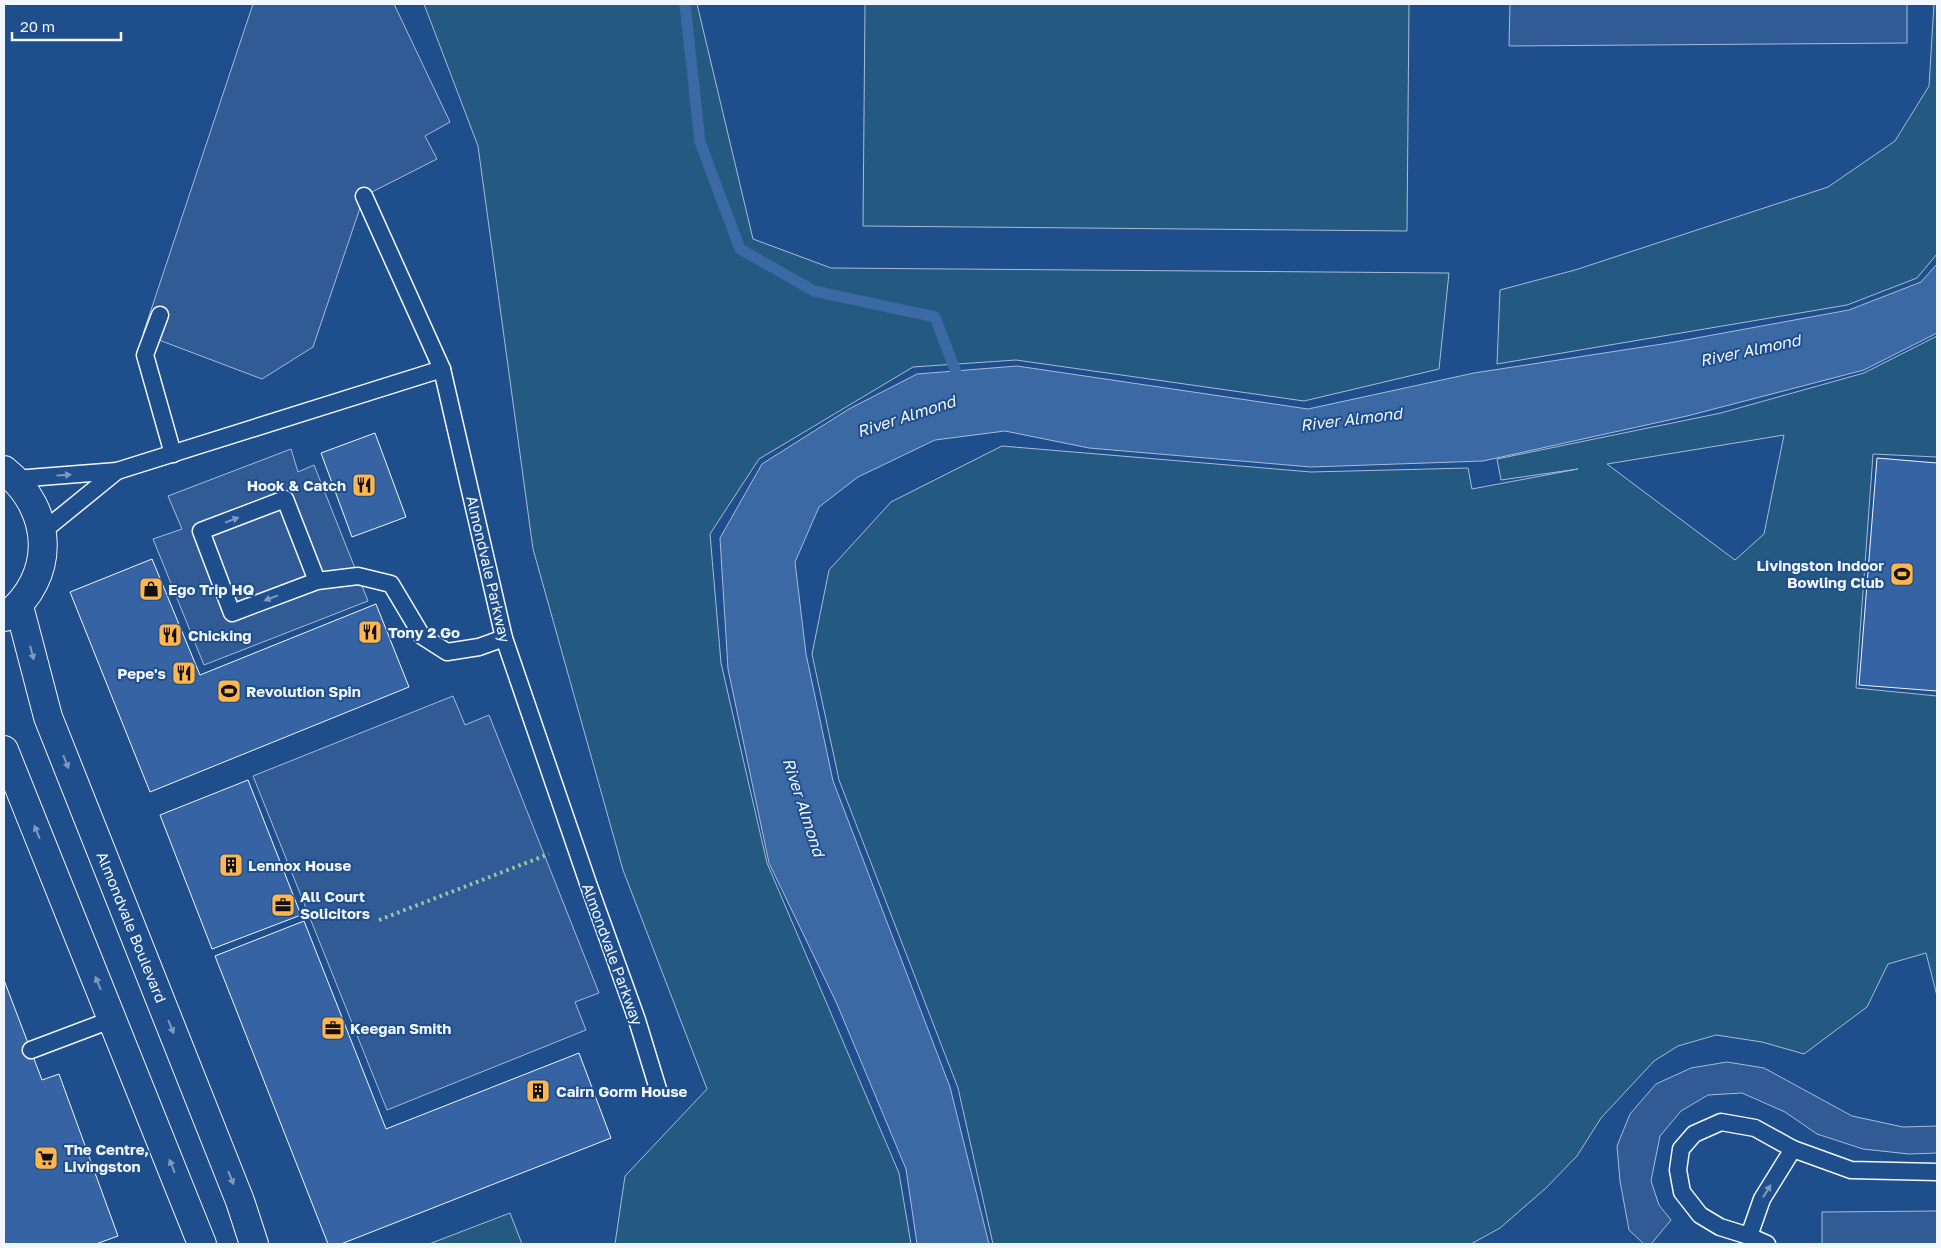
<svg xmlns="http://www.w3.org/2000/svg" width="1941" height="1248" font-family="'Golos Text',sans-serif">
	<rect width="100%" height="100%" fill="#1f4e8c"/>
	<!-- green -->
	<g fill="#245a82" stroke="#a8bbd7" fill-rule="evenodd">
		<path d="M424 4H697L753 239 831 268 1449 273 1439 369 1304 401 1016 360 913 367 759 459 710 534 721 663 767 863 899 1173 911 1244H615L625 1176 707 1089 623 870 533 549 478 146Z"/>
		<path d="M865 4H1409L1407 231 863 226Z"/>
		<path d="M1934 4H1937V254L1917 278 1847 305 1497 364 1500 290 1575 270 1828 187 1895 141 1929 86Z"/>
		<path d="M1937 336V457L1873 454 1856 688 1937 696V996L1926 953 1888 964 1867 1007 1804 1054 1762 1042 1716 1035 1678 1046 1654 1061 1601 1118 1577 1156 1546 1188 1500 1228 1471 1244H993L958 1088 839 780 812 654 829 570 891 502 1002 446 1311 472 1468 468 1472 489 1578 469 1501 480 1497 459 1721 413 1864 373ZM1784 435 1764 534 1735 560 1607 464Z"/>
		<path d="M510 1213 522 1244H429Z"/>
	</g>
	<!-- parking -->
	<g fill="#305b95" stroke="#a8bbd7">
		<path d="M253 4H394L450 122 425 136 437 159 364 196 313 347 262 379 143 334Z"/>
		<path d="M1510 4H1907V43L1509 46Z"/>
		<path d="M291 449 298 472 314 465 368 601 204 665 153 539 182 529 168 496Z"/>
		<path d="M453 696 465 725 489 715 599 993 575 1002 586 1030 387 1110 253 776Z"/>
		<path d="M1727 1062 1764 1068 1852 1116 1903 1127 1937 1126V1153L1909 1154 1863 1149 1817 1134 1785 1112 1742 1093 1708 1095 1681 1111 1660 1136 1651 1181 1659 1205 1671 1220 1651 1244H1644L1629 1230 1620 1181 1617 1146 1630 1114 1656 1084 1691 1068Z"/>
		<path d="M1937 1211V1244H1822V1212Z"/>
	</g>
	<!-- water -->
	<path fill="#3b69a3" stroke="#a8bbd7" d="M1937 264V333L1864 370 1687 416 1483 461 1311 467 1089 448 1005 431 935 440 858 477 819 507 795 562 806 654 833 781 950 1087 989 1244H917L906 1169 837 1004 769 863 728 669 720 538 762 464 849 409 917 374 1017 366 1308 409 1474 373 1669 343 1849 310 1921 282Z"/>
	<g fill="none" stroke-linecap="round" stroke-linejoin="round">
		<!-- stream -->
		<path stroke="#3b69a3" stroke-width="11" d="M685 4 700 142 740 249 814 291 935 317 960 383"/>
	</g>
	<!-- building -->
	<g fill="#3563a3" stroke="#f2f6ff">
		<path d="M375 433 406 517 352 537 321 453Z"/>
		<path d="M1877 458 1937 463V691L1859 685Z"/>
		<path d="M152 559 200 675 376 604 409 687 150 792 70 592Z"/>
		<path d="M248 780 301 915 212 949 160 815Z"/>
		<path d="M304 921 386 1129 579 1053 611 1138 341 1244H328L215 956Z"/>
		<path d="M4 980 42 1080 59 1074 118 1236 96 1244H4Z"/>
	</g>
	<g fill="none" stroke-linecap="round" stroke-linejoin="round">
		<!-- lane casing -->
		<g stroke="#f2f6ff" stroke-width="19">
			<g id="lane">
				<path d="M364 196 442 369"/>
				<path d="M160 315 145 355 173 454"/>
				<path d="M15 479 117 471 442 369 504 638 589 886 637 1020 658 1089"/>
				<path d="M42 532 117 471"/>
				<path d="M317 581 285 499 201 531 232 613 317 581 358 576 391 584 422 636 447 652 479 647 504 638"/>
				<path d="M31 1050 113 1019"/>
				<path d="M1749 1236 1762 1199 1793 1149"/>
				<path d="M1767 1244 1749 1236 1720 1227 1700 1215 1682 1192 1678 1170 1681 1149 1694 1134 1721 1122 1755 1128 1793 1149 1851 1170 1937 1172"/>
			</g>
		</g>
		<!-- secondary casing -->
		<g stroke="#f2f6ff" stroke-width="30">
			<g id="secondary">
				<path d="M4 470C54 510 57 577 5 617"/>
				<path d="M19 606 48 717 240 1201 254 1244"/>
				<path d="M4 750 202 1244"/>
			</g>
		</g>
		<!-- lane -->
		<use href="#lane" stroke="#1f4e8c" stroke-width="16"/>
		<!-- secondary -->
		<use href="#secondary" stroke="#1f4e8c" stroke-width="28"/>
		<!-- hedge -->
		<path stroke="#97c8a6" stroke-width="4" stroke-dasharray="2.5 4" stroke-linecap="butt" d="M379 920 549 854"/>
	</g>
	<!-- one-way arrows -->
	<defs><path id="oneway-solid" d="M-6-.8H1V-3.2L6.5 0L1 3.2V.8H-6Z" transform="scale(1.25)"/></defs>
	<g fill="#7e9ac0">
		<use href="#oneway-solid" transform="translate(64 475) rotate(-4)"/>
		<use href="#oneway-solid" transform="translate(232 520) rotate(-21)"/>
		<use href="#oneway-solid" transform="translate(271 598) rotate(159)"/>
		<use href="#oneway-solid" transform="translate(32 653) rotate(75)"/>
		<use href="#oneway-solid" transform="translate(66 762) rotate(68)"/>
		<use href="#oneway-solid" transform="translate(37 832) rotate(-112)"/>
		<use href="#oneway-solid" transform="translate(98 983) rotate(-112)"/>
		<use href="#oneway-solid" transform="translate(171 1027) rotate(68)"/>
		<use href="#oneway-solid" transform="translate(172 1166) rotate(-112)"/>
		<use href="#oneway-solid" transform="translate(231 1178) rotate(68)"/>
		<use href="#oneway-solid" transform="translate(1767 1191) rotate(-58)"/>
	</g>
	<!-- icons -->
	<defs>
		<g id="restaurant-square" transform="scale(1.25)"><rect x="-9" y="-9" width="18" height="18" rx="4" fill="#ffb74d" stroke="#1f4e8c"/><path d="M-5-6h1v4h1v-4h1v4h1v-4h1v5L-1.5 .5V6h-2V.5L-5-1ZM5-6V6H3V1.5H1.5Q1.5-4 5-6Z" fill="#111"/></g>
		<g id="stadium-square" transform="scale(1.25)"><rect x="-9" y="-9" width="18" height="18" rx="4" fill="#ffb74d" stroke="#1f4e8c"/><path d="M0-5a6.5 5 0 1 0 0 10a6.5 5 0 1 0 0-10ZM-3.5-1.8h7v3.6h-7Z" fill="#111"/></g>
		<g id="shop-square" transform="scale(1.25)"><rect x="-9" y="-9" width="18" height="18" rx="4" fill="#ffb74d" stroke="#1f4e8c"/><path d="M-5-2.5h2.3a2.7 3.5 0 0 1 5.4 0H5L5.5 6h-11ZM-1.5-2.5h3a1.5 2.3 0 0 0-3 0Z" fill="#111"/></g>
		<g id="building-square" transform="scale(1.25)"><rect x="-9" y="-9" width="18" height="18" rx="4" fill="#ffb74d" stroke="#1f4e8c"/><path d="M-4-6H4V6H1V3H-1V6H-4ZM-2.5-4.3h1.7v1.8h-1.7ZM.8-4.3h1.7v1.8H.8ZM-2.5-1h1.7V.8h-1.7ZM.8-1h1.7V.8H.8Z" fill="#111"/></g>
		<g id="office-square" transform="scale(1.25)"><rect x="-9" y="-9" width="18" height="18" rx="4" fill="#ffb74d" stroke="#1f4e8c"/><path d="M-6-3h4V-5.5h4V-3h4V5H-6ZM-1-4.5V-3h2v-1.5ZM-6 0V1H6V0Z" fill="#111"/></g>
		<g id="supermarket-square" transform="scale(1.25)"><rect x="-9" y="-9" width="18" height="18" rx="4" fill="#ffb74d" stroke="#1f4e8c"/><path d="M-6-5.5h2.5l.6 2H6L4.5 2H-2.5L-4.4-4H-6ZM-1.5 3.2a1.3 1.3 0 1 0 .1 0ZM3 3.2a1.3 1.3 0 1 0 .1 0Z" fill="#111"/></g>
	</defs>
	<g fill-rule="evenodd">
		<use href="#restaurant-square" x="364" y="485"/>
		<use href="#stadium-square" x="1902" y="574"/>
		<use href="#shop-square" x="151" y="589"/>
		<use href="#restaurant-square" x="370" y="632"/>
		<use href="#restaurant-square" x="170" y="635"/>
		<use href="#restaurant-square" x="184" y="673"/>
		<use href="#stadium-square" x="229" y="691"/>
		<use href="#building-square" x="231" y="865"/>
		<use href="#office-square" x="283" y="905"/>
		<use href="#office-square" x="333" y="1028"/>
		<use href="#building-square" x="538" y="1091"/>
		<use href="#supermarket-square" x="46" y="1158"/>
	</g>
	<g text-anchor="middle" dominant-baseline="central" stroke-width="4" stroke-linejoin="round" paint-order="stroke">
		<!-- poi labels -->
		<g font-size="15" font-weight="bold" fill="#f2f6ff" stroke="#1f4e8c" text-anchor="start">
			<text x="346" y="485" text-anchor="end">Hook &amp; Catch</text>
			<text x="1884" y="565" text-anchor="end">Livingston Indoor<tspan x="1884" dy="17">Bowling Club</tspan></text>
			<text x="168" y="589">Ego Trip HQ</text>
			<text x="388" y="632">Tony 2 Go</text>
			<text x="188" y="635">Chicking</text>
			<text x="166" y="673" text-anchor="end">Pepe's</text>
			<text x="246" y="691">Revolution Spin</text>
			<text x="248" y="865">Lennox House</text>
			<text x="300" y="896">All Court<tspan x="300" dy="17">Solicitors</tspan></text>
			<text x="350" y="1028">Keegan Smith</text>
			<text x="556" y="1091">Cairn Gorm House</text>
			<text x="64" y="1149">The Centre,<tspan x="64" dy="17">Livingston</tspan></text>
		</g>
		<!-- street labels -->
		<g font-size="15" fill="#f2f6ff" stroke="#1f4e8c">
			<text transform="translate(489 569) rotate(77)">Almondvale Parkway</text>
			<text transform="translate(132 927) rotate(68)">Almondvale Boulevard</text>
			<text transform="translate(613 954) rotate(70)">Almondvale Parkway</text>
		</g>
		<!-- water labels -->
		<g font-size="16" font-style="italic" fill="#f2f6ff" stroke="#1f4e8c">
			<text transform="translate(1750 350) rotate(-12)">River Almond</text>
			<text transform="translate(906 416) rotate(-18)">River Almond</text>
			<text transform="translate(1351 419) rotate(-7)">River Almond</text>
			<text transform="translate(804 807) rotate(72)">River Almond</text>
		</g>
	</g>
	<!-- border -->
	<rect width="1941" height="1248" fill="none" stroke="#f2f6ff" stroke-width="10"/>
	<!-- scale -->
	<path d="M12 32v8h109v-8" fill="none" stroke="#f2f6ff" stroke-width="2.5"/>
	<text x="20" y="32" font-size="15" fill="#f2f6ff" stroke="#1f4e8c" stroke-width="4" paint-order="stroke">20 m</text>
</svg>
